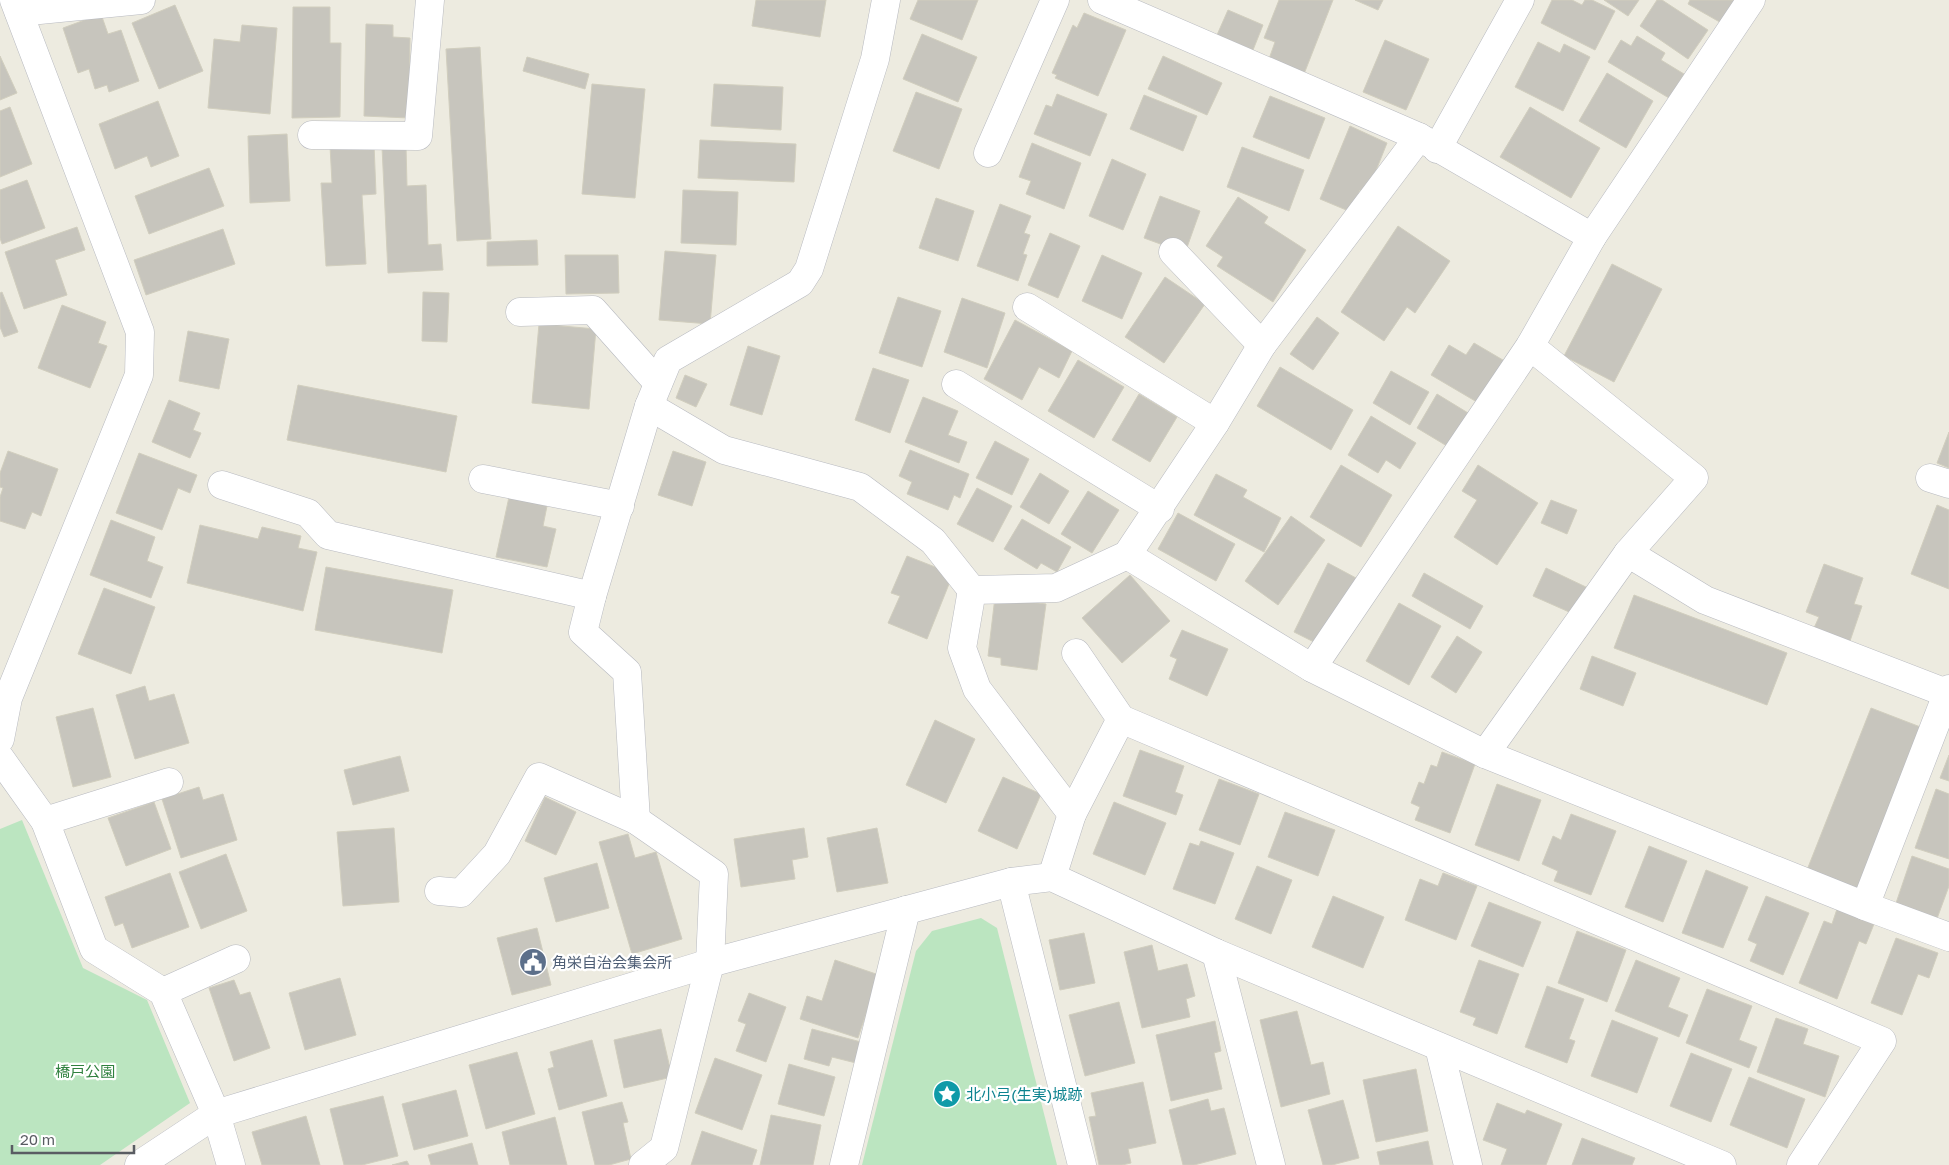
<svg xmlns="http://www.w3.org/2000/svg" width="1949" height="1165" font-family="'Golos Text','Noto Sans JP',sans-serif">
	<rect width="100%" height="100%" fill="#edebe0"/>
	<!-- park -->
	<g fill="#bbe5c0">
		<path d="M22 820 83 968 147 1000 190 1103 100 1165H0V829Z"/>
		<path d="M981 918 997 928 1057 1165H862L916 951 932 931Z"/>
	</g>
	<!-- building -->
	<g fill="#c7c5bd" stroke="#d1cebe">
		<path d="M756 0H826L820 37 752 26Z"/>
		<path d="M918 0H978L962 40 910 19Z"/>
		<path d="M1279 0H1333L1304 74 1269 59 1275 42 1264 38Z"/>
		<path d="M1355 0H1383L1378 10Z"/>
		<path d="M1552 0H1572L1582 5 1585 0H1592L1615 11 1595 50 1541 23Z"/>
		<path d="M1604 0H1639L1628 16Z"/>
		<path d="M1657 0H1662L1708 30 1688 59 1640 26Z"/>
		<path d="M1690 0H1740L1725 25 1688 4Z"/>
		<path d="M175 5 203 71 159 89 132 23Z"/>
		<path d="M293 7H330V43H341L340 117 292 118Z"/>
		<path d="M1228 10 1263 25 1253 50 1217 35Z"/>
		<path d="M1084 13 1126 30 1098 96 1055 78 1057 75 1052 73 1073 25 1077 28Z"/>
		<path d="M101 14 108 34 121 30 139 81 109 92 107 85 95 89 89 69 78 73 63 28Z"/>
		<path d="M366 24 393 25V37L410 38 409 118 364 116Z"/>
		<path d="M242 25 277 28 270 114 208 108 214 39 240 42Z"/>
		<path d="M922 34 977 57 958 102 903 79Z"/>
		<path d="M1637 36 1665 53 1661 60 1684 74 1669 98 1608 62 1621 40 1631 46Z"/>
		<path d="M1385 40 1429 59 1406 110 1363 92Z"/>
		<path d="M1538 42 1560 53 1564 44 1590 57 1563 111 1515 87Z"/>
		<path d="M480 47 491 239 457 241 446 49Z"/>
		<path d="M0 56 17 93 0 100Z"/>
		<path d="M1163 56 1222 83 1207 115 1148 89Z"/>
		<path d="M527 57 589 74 585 89 523 71Z"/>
		<path d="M1607 73 1653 101 1626 148 1579 121Z"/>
		<path d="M592 84 645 89 635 198 582 194Z"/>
		<path d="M714 84 783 87 781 130 711 126Z"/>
		<path d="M916 92 962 109 939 169 893 151Z"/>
		<path d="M1057 94 1107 114 1090 156 1034 134 1046 105 1052 107Z"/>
		<path d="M1144 95 1197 116 1183 151 1130 129Z"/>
		<path d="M1270 96 1325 118 1309 159 1253 137Z"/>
		<path d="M158 101 179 156 151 167 147 156 115 169 99 124Z"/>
		<path d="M10 107 32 164 0 177V111Z"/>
		<path d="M1530 107 1600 148 1571 198 1500 157Z"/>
		<path d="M1350 126 1387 143 1367 193 1360 190 1351 212 1320 199Z"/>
		<path d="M287 134 290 201 250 203 248 136Z"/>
		<path d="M700 140 796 144 794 182 698 178Z"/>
		<path d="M1032 143 1081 163 1064 209 1026 194 1031 181 1019 177Z"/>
		<path d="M374 144 376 194 362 195 366 264 326 266 321 183H332L330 146Z"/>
		<path d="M406 146 407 186 426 185 428 245 441 244 443 270 388 273 382 147Z"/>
		<path d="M1242 147 1304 170 1289 211 1227 187Z"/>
		<path d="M1112 159 1146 174 1123 230 1089 216Z"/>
		<path d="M209 168 224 206 149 234 135 196Z"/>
		<path d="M27 180 45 228 2 244 0 238V190Z"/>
		<path d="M683 190 738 192 736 245 681 243Z"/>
		<path d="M1160 196 1200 211 1185 253 1144 238Z"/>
		<path d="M1238 197 1268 217 1264 223 1306 250 1273 302 1217 266 1223 257 1206 246Z"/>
		<path d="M936 198 974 211 958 261 919 248Z"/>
		<path d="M1000 204 1031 216 1024 233 1030 235 1023 254 1027 255 1018 281 977 266Z"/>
		<path d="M1398 226 1450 261 1415 313 1407 307 1384 341 1341 312Z"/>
		<path d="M77 227 85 250 55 260 67 295 24 309 5 252Z"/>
		<path d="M223 229 235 264 146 295 134 260Z"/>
		<path d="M1050 233 1080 246 1058 298 1028 285Z"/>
		<path d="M537 240 538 265 487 266V242Z"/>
		<path d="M665 251 716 255 710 324 659 320Z"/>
		<path d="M565 255H618L619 293 566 294Z"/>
		<path d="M1102 255 1142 273 1122 319 1082 301Z"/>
		<path d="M1612 264 1662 289 1614 382 1564 356Z"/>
		<path d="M1165 277 1205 304 1164 363 1125 337Z"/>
		<path d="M2 292 18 332 4 337 0 327V293Z"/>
		<path d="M423 292 449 293 447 342 422 341Z"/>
		<path d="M898 297 941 311 922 367 879 353Z"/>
		<path d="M962 298 1005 313 987 368 944 352Z"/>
		<path d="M62 305 106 322 98 343 107 346 90 388 38 368Z"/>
		<path d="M1317 317 1339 333 1313 370 1290 354Z"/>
		<path d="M1015 320 1072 351 1059 378 1039 367 1022 400 984 379Z"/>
		<path d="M539 324 596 329 589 409 532 403Z"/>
		<path d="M188 331 229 339 219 389 179 381Z"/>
		<path d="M1474 343 1508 363 1482 405 1431 375 1449 345 1466 355Z"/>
		<path d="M748 346 780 356 762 415 730 405Z"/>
		<path d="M1078 360 1124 387 1094 438 1048 411Z"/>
		<path d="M1280 367 1353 410 1331 450 1257 406Z"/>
		<path d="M873 368 909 380 890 433 855 420Z"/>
		<path d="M1391 371 1429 392 1410 425 1373 403Z"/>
		<path d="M685 375 707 384 696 407 676 398Z"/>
		<path d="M298 385 457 416 446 472 287 440Z"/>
		<path d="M1139 394 1177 417 1150 462 1112 440Z"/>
		<path d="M1437 394 1473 416 1452 449 1417 428Z"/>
		<path d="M923 397 958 411 948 435 967 442 959 463 905 442Z"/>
		<path d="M169 400 200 413 193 430 201 433 190 458 152 442Z"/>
		<path d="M1371 416 1416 443 1400 469 1386 460 1378 473 1348 455Z"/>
		<path d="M1949 432V468L1937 463Z"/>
		<path d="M995 441 1029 459 1012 495 976 478Z"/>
		<path d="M910 450 969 474 960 498 954 495 948 510 907 494 912 482 899 476Z"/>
		<path d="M8 451 58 469 41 516 32 512 25 529 0 521V497L3 488 0 487V473Z"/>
		<path d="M673 451 706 462 692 506 658 495Z"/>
		<path d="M139 453 197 475 190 493 178 488 162 530 116 513Z"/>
		<path d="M1341 465 1392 495 1361 547 1310 517Z"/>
		<path d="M1478 465 1538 503 1497 565 1454 537 1477 500 1462 491Z"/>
		<path d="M1040 473 1069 491 1049 524 1020 507Z"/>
		<path d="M1216 474 1247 490 1243 497 1281 518 1264 552 1194 515Z"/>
		<path d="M977 488 1012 506 993 542 957 524Z"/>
		<path d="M1088 491 1119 510 1092 553 1061 534Z"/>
		<path d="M509 497 547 506 543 526 556 529 547 567 496 557Z"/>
		<path d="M1551 500 1577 510 1567 534 1541 523Z"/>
		<path d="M1937 505 1949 510V589L1911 574Z"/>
		<path d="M1178 513 1235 544 1216 581 1158 549Z"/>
		<path d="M1291 516 1325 540 1278 605 1245 581Z"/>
		<path d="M1022 519 1071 547 1057 572 1041 563 1037 569 1004 549Z"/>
		<path d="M111 520 155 537 147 561 163 567 151 598 90 575Z"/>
		<path d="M200 525 258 539 262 527 301 536 298 548 317 552 303 611 187 583Z"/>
		<path d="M907 556 953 574 927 639 888 623 900 596 891 593Z"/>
		<path d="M1328 563 1356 578 1322 646 1294 632Z"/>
		<path d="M1824 564 1863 578 1854 604 1862 606 1850 641 1814 628 1819 617 1806 612Z"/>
		<path d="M326 567 453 590 442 653 315 630Z"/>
		<path d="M1546 568 1588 588 1576 615 1533 596Z"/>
		<path d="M1424 573 1483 606 1470 629 1412 596Z"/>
		<path d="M1130 575 1170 621 1122 663 1082 618Z"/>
		<path d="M104 588 155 607 131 674 78 654Z"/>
		<path d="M1634 595 1787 653 1767 705 1614 648Z"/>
		<path d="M995 597 1046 604 1037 670 1001 665V658L988 656Z"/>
		<path d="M1399 603 1441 626 1409 685 1366 661Z"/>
		<path d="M1182 630 1228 649 1207 696 1169 679 1177 659 1170 656Z"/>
		<path d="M1457 636 1482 652 1456 693 1431 677Z"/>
		<path d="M1592 656 1636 673 1623 706 1580 689Z"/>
		<path d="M145 686 149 701 174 694 189 743 135 759 116 695Z"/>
		<path d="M93 708 111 777 73 787 56 717Z"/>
		<path d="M1871 708 1923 728 1859 891 1807 870Z"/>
		<path d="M935 720 975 739 946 803 906 785Z"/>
		<path d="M1140 750 1184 766 1175 792 1183 795 1176 815 1123 796Z"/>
		<path d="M1442 752 1475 764 1450 833 1415 820 1420 807 1411 803 1419 782 1424 784 1431 765 1437 767Z"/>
		<path d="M1949 755V781L1940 778Z"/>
		<path d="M400 756 409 791 353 805 344 770Z"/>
		<path d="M1003 777 1041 794 1017 849 978 831Z"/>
		<path d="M1219 779 1259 794 1240 845 1199 830Z"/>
		<path d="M1497 784 1541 800 1519 861 1475 845Z"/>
		<path d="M199 787 203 800 223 794 237 840 181 858 162 799Z"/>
		<path d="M1936 789 1949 794V859L1915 848Z"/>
		<path d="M545 797 576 812 556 855 525 841Z"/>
		<path d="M154 802 171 849 126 866 108 818Z"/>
		<path d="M1114 802 1166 823 1145 875 1093 854Z"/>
		<path d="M1285 812 1335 830 1318 876 1268 857Z"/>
		<path d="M1571 814 1616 831 1591 895 1554 881 1558 871 1542 864 1553 836 1561 840Z"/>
		<path d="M394 828 399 902 343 906 337 832Z"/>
		<path d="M804 828 808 857 792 860 795 879 741 887 734 839Z"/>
		<path d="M877 828 888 883 837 892 827 838Z"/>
		<path d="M628 834 635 858 656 852 682 939 632 954 599 842Z"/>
		<path d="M1201 841 1234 853 1215 904 1173 889 1190 843 1199 846Z"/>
		<path d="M1649 846 1687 861 1663 922 1625 907Z"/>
		<path d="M226 854 247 911 201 929 179 872Z"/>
		<path d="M1912 856 1949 869V886L1935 924 1894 909Z"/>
		<path d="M597 863 609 908 556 922 544 878Z"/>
		<path d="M1257 866 1292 880 1271 934 1235 919Z"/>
		<path d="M1706 870 1748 887 1723 948 1682 933Z"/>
		<path d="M170 873 189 927 132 948 123 923 115 926 105 897Z"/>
		<path d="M1443 873 1477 886 1456 940 1405 920 1420 879 1438 886Z"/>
		<path d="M1333 896 1384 917 1363 968 1312 947Z"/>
		<path d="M1766 896 1809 913 1783 975 1750 961 1757 944 1748 940Z"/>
		<path d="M1489 902 1541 922 1523 967 1471 946Z"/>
		<path d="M1837 909 1874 924 1866 944 1859 941 1837 999 1799 983 1824 921 1832 924Z"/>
		<path d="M537 928 551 985 512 995 497 938Z"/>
		<path d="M1577 931 1626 950 1607 1002 1558 983Z"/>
		<path d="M1084 933 1095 983 1060 990 1049 940Z"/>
		<path d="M1896 938 1938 953 1929 978 1918 974 1902 1015 1871 1003Z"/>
		<path d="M1152 945 1158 971 1187 964 1195 996 1186 999 1190 1017 1142 1028 1124 952Z"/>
		<path d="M835 960 879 975 858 1038 800 1019 807 996 822 1001Z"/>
		<path d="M1479 960 1519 974 1497 1034 1473 1025 1476 1018 1460 1012Z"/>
		<path d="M1636 960 1680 978 1668 1007 1688 1015 1679 1037 1615 1011Z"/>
		<path d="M340 978 356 1035 305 1050 289 993Z"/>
		<path d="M234 980 240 995 250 992 270 1048 234 1061 209 988Z"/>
		<path d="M1547 986 1584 999 1569 1039 1575 1041 1567 1063 1525 1047Z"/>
		<path d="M1707 989 1752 1006 1739 1040 1757 1047 1749 1068 1686 1043Z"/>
		<path d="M749 993 786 1007 766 1062 736 1051 746 1024 738 1021Z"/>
		<path d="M1119 1002 1135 1063 1085 1076 1069 1015Z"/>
		<path d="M1297 1011 1311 1065 1323 1062 1330 1094 1281 1107 1260 1020Z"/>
		<path d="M1776 1018 1808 1029 1803 1044 1839 1056 1825 1097 1757 1072Z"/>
		<path d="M1612 1020 1658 1038 1637 1093 1591 1076Z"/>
		<path d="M1215 1021 1221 1051 1214 1053 1222 1089 1171 1101 1156 1035Z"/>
		<path d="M661 1029 672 1077 624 1088 614 1040Z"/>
		<path d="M812 1029 861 1042 856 1063 832 1057 829 1066 804 1059Z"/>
		<path d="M592 1040 607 1096 559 1110 548 1069 554 1067 550 1052Z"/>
		<path d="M517 1052 535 1114 486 1129 469 1065Z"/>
		<path d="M1691 1053 1732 1069 1711 1122 1670 1106Z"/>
		<path d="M715 1058 762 1075 742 1130 695 1113Z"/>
		<path d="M789 1064 835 1077 824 1116 778 1104Z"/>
		<path d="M1416 1069 1428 1131 1376 1142 1363 1080Z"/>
		<path d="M1749 1077 1805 1099 1787 1148 1730 1125Z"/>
		<path d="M1143 1082 1156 1143 1128 1149 1131 1163 1122 1165H1099L1089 1117 1096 1116 1091 1093Z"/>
		<path d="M456 1090 468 1136 414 1150 402 1104Z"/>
		<path d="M383 1096 398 1156 362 1165H344L330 1109Z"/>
		<path d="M1208 1099 1211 1111 1224 1108 1236 1154 1194 1165H1183L1169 1110Z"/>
		<path d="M1343 1100 1359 1158 1332 1165H1323L1308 1110Z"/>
		<path d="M622 1102 628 1122 623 1123 631 1159 609 1165H595L582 1112Z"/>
		<path d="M1497 1103 1525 1114 1527 1110 1562 1124 1546 1165H1501L1507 1149 1483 1140Z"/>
		<path d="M771 1115 821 1125 813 1165H760Z"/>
		<path d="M306 1116 320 1165H262L252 1132Z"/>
		<path d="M555 1117 567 1165H510L502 1132Z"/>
		<path d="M702 1131 757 1150 752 1165H691Z"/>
		<path d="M1582 1138 1635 1158 1632 1165H1572Z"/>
		<path d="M1428 1141 1433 1165H1380L1377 1152Z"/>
		<path d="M472 1143 478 1165H431L428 1155Z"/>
		<path d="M407 1161 409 1165H392Z"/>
	</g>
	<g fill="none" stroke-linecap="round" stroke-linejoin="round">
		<!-- minor casing -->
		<g stroke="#b8bac0" stroke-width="29">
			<g id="minor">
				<path d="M1102 0 1419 137 1592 237"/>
				<path d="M19 12 141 0"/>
				<path d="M312 135 418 136 430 0"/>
				<path d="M1437 149 1520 0"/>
				<path d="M988 153 1055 0"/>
				<path d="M1173 252 1262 345"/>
				<path d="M1027 307 1215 423"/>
				<path d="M520 312 593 310 658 383"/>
				<path d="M1530 346 1694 478 1628 553 1705 600 1949 694"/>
				<path d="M956 384 1160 509"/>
				<path d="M649 406 724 450 860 487 933 541 972 590"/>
				<path d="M1930 478 1949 484"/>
				<path d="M483 479 620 506"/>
				<path d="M222 485 308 513 328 535 592 596"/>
				<path d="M1127 555 1312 668 1485 754 1865 906 1949 937"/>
				<path d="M1076 653 1121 719"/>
				<path d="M1312 668 1530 346 1592 237 1751 0"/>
				<path d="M0 739 8 698 139 375 140 332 14 0"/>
				<path d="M1485 754 1628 553"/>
				<path d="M0 758 45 821 94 949 163 992 216 1114 231 1165"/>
				<path d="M1072 814 977 689 962 648 972 590 1056 588 1127 555 1215 423 1262 345 1419 137"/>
				<path d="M636 820 627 672 583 632 592 596 649 406 668 360 800 283 809 269 875 59 886 0"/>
				<path d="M45 821 169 782"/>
				<path d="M1052 877 1072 814 1121 719 1882 1041 1801 1165"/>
				<path d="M1011 882 1082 1165"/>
				<path d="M439 891 461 893 497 854 539 777 636 820 714 874 710 963 664 1148 643 1165"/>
				<path d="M1865 906 1949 689"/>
				<path d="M1216 953 1271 1165"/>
				<path d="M163 992 236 959"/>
				<path d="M1439 1047 1468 1165"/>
				<path d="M139 1165 216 1114 710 963 1011 882 1052 877 1216 953 1722 1165"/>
				<path d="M844 1165 906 910"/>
			</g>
		</g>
		<!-- minor -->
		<use href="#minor" stroke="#fff" stroke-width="28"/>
	</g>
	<!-- icons -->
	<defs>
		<g id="civic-disc" transform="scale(1.4375)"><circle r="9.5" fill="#5c6f8a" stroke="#fff"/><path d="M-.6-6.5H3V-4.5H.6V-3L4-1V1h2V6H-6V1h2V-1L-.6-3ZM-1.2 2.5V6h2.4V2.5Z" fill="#fff"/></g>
		<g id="sight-disc" transform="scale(1.4375)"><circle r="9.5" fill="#0f9aa8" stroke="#fff"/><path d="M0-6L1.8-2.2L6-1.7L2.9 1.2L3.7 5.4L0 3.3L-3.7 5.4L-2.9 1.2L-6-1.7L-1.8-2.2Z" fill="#fff"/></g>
	</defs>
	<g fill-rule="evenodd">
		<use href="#civic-disc" x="533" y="962"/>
		<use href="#sight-disc" x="947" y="1094"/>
	</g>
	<g text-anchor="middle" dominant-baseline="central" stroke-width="4.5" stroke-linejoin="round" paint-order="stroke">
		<!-- service labels -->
		<g font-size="15" fill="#4e5e75" stroke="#fff" text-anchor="start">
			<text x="552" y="962">角栄自治会集会所</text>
		</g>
		<!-- park labels -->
		<g font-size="15" fill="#30813f" stroke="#fff">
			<text x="85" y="1071">橋戸公園</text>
		</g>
		<!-- culture labels -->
		<g font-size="15" fill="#0d838f" stroke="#fff" text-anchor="start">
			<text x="966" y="1094">北小弓(生実)城跡</text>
		</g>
	</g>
	<!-- scale -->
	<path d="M12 1145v8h122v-8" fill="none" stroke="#595c62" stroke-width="2.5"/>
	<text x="20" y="1145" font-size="15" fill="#595c62" stroke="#ffffff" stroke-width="4" paint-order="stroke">20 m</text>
</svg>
